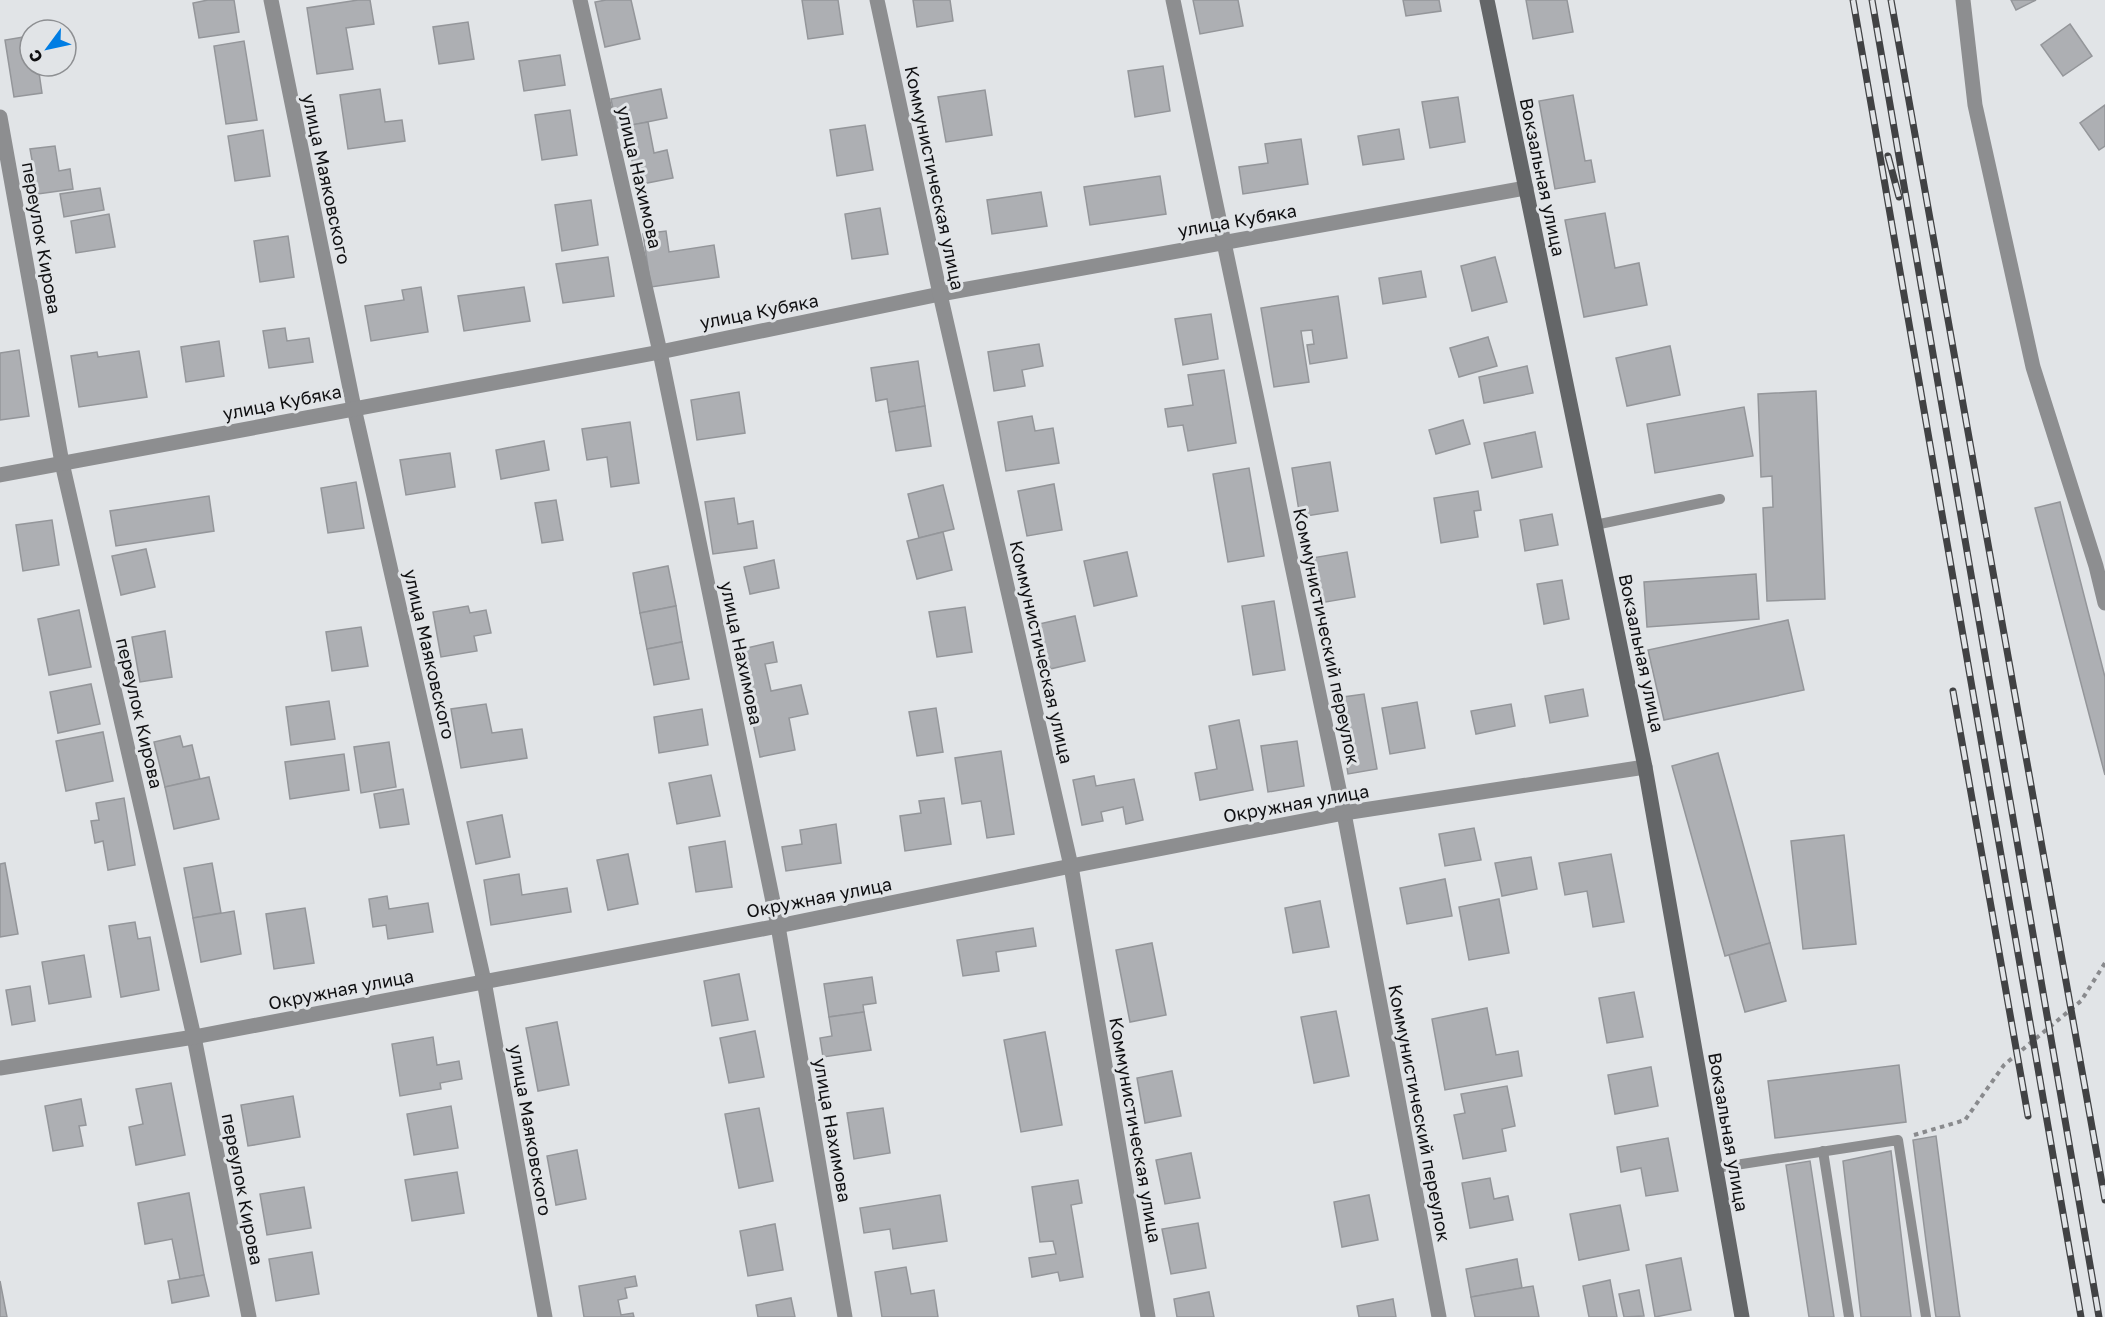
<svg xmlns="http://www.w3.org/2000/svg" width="2105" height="1317" font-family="'Golos Text',sans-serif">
	<rect width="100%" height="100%" fill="#e1e4e7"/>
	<!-- building -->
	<g fill="#adafb3" stroke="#94969a" stroke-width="1.5">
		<path d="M208 0H234L239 32 199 38 193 3Z"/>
		<path d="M358 0H370L374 24 346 28 353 69 317 74 307 8Z"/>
		<path d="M606 0H631L640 39 605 47 595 2Z"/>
		<path d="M802 0H838L843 34 808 39Z"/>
		<path d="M913 0H950L953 21 917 27Z"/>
		<path d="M1193 0H1238L1243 26 1200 34Z"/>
		<path d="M1403 0H1439L1441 11 1406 16Z"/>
		<path d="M1526 0H1567L1573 32 1533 39Z"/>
		<path d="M2011 0H2036L2016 10Z"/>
		<path d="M468 22 474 59 439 64 433 27Z"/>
		<path d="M2070 24 2092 56 2063 76 2041 45Z"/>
		<path d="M30 36V66H38L42 93 14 97 5 40Z"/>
		<path d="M244 41 257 120 226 124 214 46Z"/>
		<path d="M560 55 565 85 524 91 519 61Z"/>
		<path d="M1163 66 1170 111 1135 117 1128 71Z"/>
		<path d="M380 89 385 122 402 120 405 141 348 149 340 95Z"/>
		<path d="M661 89 667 118 617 128 611 99Z"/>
		<path d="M985 90 992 135 946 142 938 97Z"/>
		<path d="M1573 95 1585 161 1591 160 1595 182 1555 189 1539 101Z"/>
		<path d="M1458 97 1465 142 1430 148 1422 102Z"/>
		<path d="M2105 105V146L2099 150 2080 123Z"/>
		<path d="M570 110 577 155 542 160 535 115Z"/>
		<path d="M648 122 654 153 667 150 673 178 637 185 625 126Z"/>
		<path d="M865 125 873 170 837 176 830 130Z"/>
		<path d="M1399 129 1404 159 1363 165 1358 136Z"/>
		<path d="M263 130 270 176 235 181 228 136Z"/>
		<path d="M1301 139 1308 184 1243 194 1239 167 1268 163 1265 144Z"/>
		<path d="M55 146 59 171 70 169 73 189 38 194 30 149Z"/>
		<path d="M1160 176 1166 214 1090 225 1084 187Z"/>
		<path d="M100 188 104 210 64 217 60 194Z"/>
		<path d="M1041 192 1047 226 992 234 987 200Z"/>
		<path d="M591 200 598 245 562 251 555 205Z"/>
		<path d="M880 208 888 254 852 259 845 214Z"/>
		<path d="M1605 213 1615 268 1639 263 1647 305 1584 317 1565 220Z"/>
		<path d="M109 214 115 247 76 253 71 221Z"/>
		<path d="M666 231 669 252 714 245 719 277 651 287 643 234Z"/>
		<path d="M288 236 294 277 260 282 254 241Z"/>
		<path d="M608 257 614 296 563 303 556 264Z"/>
		<path d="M1495 257 1507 302 1472 311 1461 266Z"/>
		<path d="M1421 271 1426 297 1383 304 1379 278Z"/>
		<path d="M421 287 428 332 371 341 365 306 404 300 402 290Z"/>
		<path d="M524 287 530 321 464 331 458 296Z"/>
		<path d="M1338 296 1347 358 1310 364 1307 345 1314 344 1312 330 1301 331 1309 382 1274 387 1261 308Z"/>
		<path d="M1211 314 1218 359 1183 365 1175 319Z"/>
		<path d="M285 328 287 341 309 338 313 362 269 368 263 331Z"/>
		<path d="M1488 337 1497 366 1459 377 1450 348Z"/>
		<path d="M219 341 224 376 186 382 181 347Z"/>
		<path d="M1039 344 1043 366 1022 370 1025 386 994 391 988 352Z"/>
		<path d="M1670 346 1680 395 1627 406 1616 358Z"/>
		<path d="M19 350 29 416 0 420V353Z"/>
		<path d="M139 351 147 397 79 407 71 356 97 352 98 357Z"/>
		<path d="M918 361 925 406 889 412 887 399 876 401 871 368Z"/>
		<path d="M1527 366 1533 393 1484 403 1479 377Z"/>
		<path d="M1224 370 1236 443 1188 451 1183 425 1168 427 1165 409 1193 405 1188 375Z"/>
		<path d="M1816 391 1825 599 1767 601 1763 508 1773 507 1772 476 1761 477 1758 394Z"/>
		<path d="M739 392 745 433 697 440 691 400Z"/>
		<path d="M925 406 931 446 896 451 889 412Z"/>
		<path d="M1744 407 1753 456 1655 473 1647 424Z"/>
		<path d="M1032 416 1035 431 1053 428 1059 463 1006 471 998 422Z"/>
		<path d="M1463 420 1470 444 1436 454 1429 430Z"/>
		<path d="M630 422 639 483 611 487 607 457 587 460 582 429Z"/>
		<path d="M1535 432 1542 467 1492 478 1484 443Z"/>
		<path d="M544 441 549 470 501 479 496 450Z"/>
		<path d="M450 453 455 487 406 495 400 460Z"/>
		<path d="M1330 462 1338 511 1300 517 1292 468Z"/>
		<path d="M1249 468 1264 556 1228 562 1213 474Z"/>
		<path d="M356 482 364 528 328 533 321 488Z"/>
		<path d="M1054 484 1062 530 1027 536 1018 491Z"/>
		<path d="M943 485 954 529 919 538 908 494Z"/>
		<path d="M1478 491 1481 510 1474 511 1478 537 1441 543 1434 498Z"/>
		<path d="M209 496 214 531 116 546 110 511Z"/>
		<path d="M734 498 738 524 753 521 757 548 713 554 705 502Z"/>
		<path d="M556 500 563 540 542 543 535 503Z"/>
		<path d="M2060 502 2105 677V775L2035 508Z"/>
		<path d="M1552 514 1558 545 1525 551 1520 520Z"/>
		<path d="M52 520 59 565 23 571 16 525Z"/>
		<path d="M943 532 952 570 917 579 907 541Z"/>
		<path d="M146 549 155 587 121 595 112 556Z"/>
		<path d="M1127 552 1137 596 1094 606 1084 561Z"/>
		<path d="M1347 552 1355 597 1320 603 1312 558Z"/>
		<path d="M774 560 779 588 750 594 744 567Z"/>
		<path d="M668 566 676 606 640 613 633 573Z"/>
		<path d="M1756 574 1759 619 1647 627 1644 582Z"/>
		<path d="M1562 580 1569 619 1544 624 1537 584Z"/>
		<path d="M1274 601 1285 670 1253 675 1242 606Z"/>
		<path d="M468 606 470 613 486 610 491 633 474 636 477 651 441 657 433 612Z"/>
		<path d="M676 606 682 642 647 649 640 613Z"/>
		<path d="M965 607 972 652 937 657 929 612Z"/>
		<path d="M79 610 91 667 49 675 38 619Z"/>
		<path d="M1075 616 1085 661 1050 669 1039 624Z"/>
		<path d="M1788 620 1804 690 1664 720 1648 650Z"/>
		<path d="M361 627 368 666 332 671 326 632Z"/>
		<path d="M165 631 172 677 140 682 132 637Z"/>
		<path d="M682 642 689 679 654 685 647 649Z"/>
		<path d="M773 642 777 662 765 664 771 691 801 685 808 714 789 718 795 750 760 757 738 650Z"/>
		<path d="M91 684 100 724 58 733 50 692Z"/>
		<path d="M1583 689 1588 716 1550 723 1545 696Z"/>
		<path d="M1364 694 1377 769 1348 774 1336 698Z"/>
		<path d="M329 701 335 739 291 745 286 707Z"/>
		<path d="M1417 702 1425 748 1390 754 1382 708Z"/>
		<path d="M486 704 492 733 522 729 527 758 461 768 451 709Z"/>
		<path d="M1511 704 1515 726 1476 734 1471 711Z"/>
		<path d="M936 708 943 752 917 756 909 712Z"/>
		<path d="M702 709 708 745 659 753 654 717Z"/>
		<path d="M1239 720 1253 790 1200 800 1195 773 1217 769 1209 726Z"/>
		<path d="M103 732 113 781 66 791 56 741Z"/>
		<path d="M180 736 183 747 192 745 200 779 165 787 154 742Z"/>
		<path d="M1297 741 1304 786 1268 792 1261 746Z"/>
		<path d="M389 742 396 787 361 793 354 747Z"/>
		<path d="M1001 751 1014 834 987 838 981 801 962 804 955 758Z"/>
		<path d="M1718 753 1770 943 1725 956 1672 766Z"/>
		<path d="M344 754 349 790 290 799 285 762Z"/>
		<path d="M711 775 720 816 677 824 669 783Z"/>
		<path d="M1094 776 1096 786 1134 779 1143 820 1126 824 1123 807 1101 812 1103 821 1082 825 1073 780Z"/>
		<path d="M209 777 219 819 174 829 165 787Z"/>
		<path d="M403 789 409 824 380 828 374 794Z"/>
		<path d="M124 798 135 865 108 870 103 841 95 843 91 821 99 820 96 803Z"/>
		<path d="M944 798 951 844 905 851 900 816 921 813 919 801Z"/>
		<path d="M502 815 510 857 476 864 467 822Z"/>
		<path d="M836 824 841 863 786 871 782 847 802 844 800 830Z"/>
		<path d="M1474 828 1481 860 1445 866 1439 834Z"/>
		<path d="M1844 835 1856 944 1803 949 1791 841Z"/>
		<path d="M725 841 732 887 696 892 689 847Z"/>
		<path d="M628 854 638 904 608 910 597 860Z"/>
		<path d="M1611 854 1624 922 1593 927 1587 891 1565 895 1559 863Z"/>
		<path d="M1531 857 1537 889 1502 896 1495 863Z"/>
		<path d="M5 863 18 934 0 937V864Z"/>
		<path d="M212 863 221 913 193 918 184 868Z"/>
		<path d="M519 874 522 895 567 888 571 912 491 925 484 880Z"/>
		<path d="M1445 879 1452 916 1407 924 1400 888Z"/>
		<path d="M387 896 389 909 428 903 433 932 388 939 386 925 373 927 369 899Z"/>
		<path d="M1499 899 1509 953 1469 960 1459 907Z"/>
		<path d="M1320 901 1329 947 1293 953 1285 908Z"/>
		<path d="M305 908 314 963 274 969 266 914Z"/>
		<path d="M234 911 241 954 201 962 193 918Z"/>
		<path d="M135 922 138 939 150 937 159 990 121 997 109 926Z"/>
		<path d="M1033 928 1036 946 996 952 999 971 963 976 957 940Z"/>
		<path d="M1152 943 1166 1015 1130 1022 1116 950Z"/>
		<path d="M1770 943 1786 1001 1745 1012 1729 955Z"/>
		<path d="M84 955 91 997 49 1004 42 962Z"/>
		<path d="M739 974 748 1020 712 1026 704 981Z"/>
		<path d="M872 977 876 1003 863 1005 864 1012 829 1017 824 984Z"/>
		<path d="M30 986 35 1021 12 1025 6 990Z"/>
		<path d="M1634 992 1643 1037 1607 1043 1599 998Z"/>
		<path d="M1487 1008 1496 1055 1518 1051 1522 1076 1445 1090 1432 1019Z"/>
		<path d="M1336 1011 1349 1076 1314 1083 1301 1017Z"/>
		<path d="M864 1012 871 1050 823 1057 820 1038 832 1036 829 1017Z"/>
		<path d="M557 1022 569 1085 538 1091 526 1028Z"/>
		<path d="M755 1031 764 1077 729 1083 720 1038Z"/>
		<path d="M1045 1032 1062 1125 1021 1132 1004 1040Z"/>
		<path d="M433 1037 437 1065 459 1061 462 1079 440 1083 441 1089 400 1096 392 1044Z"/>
		<path d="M1899 1065 1906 1122 1775 1138 1768 1081Z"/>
		<path d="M1651 1067 1658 1106 1615 1114 1608 1075Z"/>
		<path d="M1172 1071 1181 1116 1145 1123 1137 1078Z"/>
		<path d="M171 1083 185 1155 136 1165 129 1127 143 1124 136 1089Z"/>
		<path d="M1507 1086 1515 1126 1502 1129 1506 1151 1463 1159 1454 1115 1465 1113 1461 1094Z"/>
		<path d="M293 1096 300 1137 248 1146 241 1105Z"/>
		<path d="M81 1099 86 1125 79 1126 83 1146 53 1151 45 1106Z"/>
		<path d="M451 1106 458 1148 414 1155 407 1114Z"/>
		<path d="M759 1108 773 1181 739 1188 725 1114Z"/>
		<path d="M883 1108 890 1153 854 1159 847 1113Z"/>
		<path d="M1936 1136 1959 1312 1960 1317H1936L1935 1311 1913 1140Z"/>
		<path d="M1668 1138 1678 1191 1646 1196 1641 1168 1621 1172 1617 1147Z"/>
		<path d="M577 1150 586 1199 556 1205 547 1156Z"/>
		<path d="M1891 1151 1911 1317H1861L1843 1161Z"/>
		<path d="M1191 1153 1200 1198 1165 1204 1156 1160Z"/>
		<path d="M1810 1161 1834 1317H1809L1786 1165Z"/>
		<path d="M457 1172 464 1213 412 1221 405 1180Z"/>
		<path d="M1490 1178 1494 1199 1508 1196 1513 1220 1470 1228 1462 1183Z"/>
		<path d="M1078 1180 1082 1203 1071 1205 1083 1277 1060 1281 1058 1272 1032 1277 1029 1258 1056 1254 1053 1241 1040 1242 1032 1187Z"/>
		<path d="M304 1187 311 1228 267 1235 260 1194Z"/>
		<path d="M189 1193 204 1275 180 1279 172 1239 145 1244 138 1203Z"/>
		<path d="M940 1195 947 1241 893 1249 890 1229 864 1233 860 1208Z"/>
		<path d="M1369 1195 1378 1240 1342 1247 1334 1202Z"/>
		<path d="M1620 1205 1629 1250 1579 1260 1570 1214Z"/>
		<path d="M1198 1223 1206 1268 1171 1274 1162 1229Z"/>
		<path d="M775 1224 783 1270 748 1276 740 1231Z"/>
		<path d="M312 1252 319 1294 276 1301 269 1259Z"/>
		<path d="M1681 1258 1691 1310 1655 1317 1646 1265Z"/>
		<path d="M1517 1259 1522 1288 1471 1297 1466 1269Z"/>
		<path d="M906 1267 911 1294 934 1290 938 1317H882L875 1272Z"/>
		<path d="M204 1275 209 1296 172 1303 168 1281Z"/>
		<path d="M635 1276 637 1286 625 1288 627 1298 618 1300 621 1315 633 1313 634 1317H584L579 1286Z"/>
		<path d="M1610 1280 1617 1317H1589L1583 1286Z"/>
		<path d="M0 1281 7 1317H0Z"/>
		<path d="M1533 1286 1539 1317H1475L1471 1297Z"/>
		<path d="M1639 1290 1644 1316 1624 1317 1619 1294Z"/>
		<path d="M1209 1292 1214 1317H1177L1174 1299Z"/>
		<path d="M791 1298 795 1317H758L756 1305Z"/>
		<path d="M1393 1299 1396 1317H1359L1357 1306Z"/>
	</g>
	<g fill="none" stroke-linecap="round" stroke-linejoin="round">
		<!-- path -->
		<path stroke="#898a8d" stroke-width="4" stroke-dasharray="4.5 4.5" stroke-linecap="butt" d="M1914 1135 1965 1120 2004 1065 2081 1001 2105 963"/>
		<!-- service -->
		<g stroke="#8d8e90" stroke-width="10">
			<path d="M1595 525 1720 499"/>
			<path d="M1823 1151 1849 1317"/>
			<path d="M1716 1168 1898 1140 1926 1317"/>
		</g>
		<!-- minor -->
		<g stroke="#8d8e90" stroke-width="15">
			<path d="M271 0 354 408 484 981 545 1317"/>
			<path d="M580 0 660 352 778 926 845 1317"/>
			<path d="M1173 0 1344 813 1439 1317"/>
			<path d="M1963 0 1975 105 2033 367 2096 566 2105 603"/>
			<path d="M0 117 62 463 194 1037 249 1317"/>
			<path d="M0 475 660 352 940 294 1526 188"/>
		</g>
		<!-- tertiary -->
		<g stroke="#8d8e90" stroke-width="15">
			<path d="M877 0 940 294 1071 866 1148 1317"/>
			<path d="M0 1068 194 1037 778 926 1071 866 1344 813 1645 767"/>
		</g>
		<!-- secondary -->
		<path stroke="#646668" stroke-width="15" d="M1487 0 1645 767 1742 1317"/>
		<!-- rail casing -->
		<g stroke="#414244" stroke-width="7">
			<g id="rail">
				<path d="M1853 0 2081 1317"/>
				<path d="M1872 0 2099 1317"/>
				<path d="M1891 0 2105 1200"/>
				<path d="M1888 156 1899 197"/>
				<path d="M1953 691 2028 1116"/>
			</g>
		</g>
		<!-- rail -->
		<use href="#rail" stroke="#e1e4e7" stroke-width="4.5" stroke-dasharray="14" stroke-linecap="butt"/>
	</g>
	<g text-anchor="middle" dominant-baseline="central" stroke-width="6" stroke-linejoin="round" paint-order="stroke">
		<!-- street labels -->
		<g font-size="18" fill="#101012" stroke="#e1e4e7">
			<text transform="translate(640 177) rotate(77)">улица Нахимова</text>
			<text transform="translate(1543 177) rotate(78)">Вокзальная улица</text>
			<text transform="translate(935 178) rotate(78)">Коммунистическая улица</text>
			<text transform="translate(327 179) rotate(78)">улица Маяковского</text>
			<text transform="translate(1237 220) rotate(-10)">улица Кубяка</text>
			<text transform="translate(42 238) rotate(80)">переулок Кирова</text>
			<text transform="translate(759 311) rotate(-11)">улица Кубяка</text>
			<text transform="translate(282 402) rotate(-11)">улица Кубяка</text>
			<text transform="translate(1327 636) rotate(78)">Коммунистический переулок</text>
			<text transform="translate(1042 652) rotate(77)">Коммунистическая улица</text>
			<text transform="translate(742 653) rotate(78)">улица Нахимова</text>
			<text transform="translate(1642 653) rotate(78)">Вокзальная улица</text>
			<text transform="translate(430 654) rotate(77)">улица Маяковского</text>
			<text transform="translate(140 713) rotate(77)">переулок Кирова</text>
			<text transform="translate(1296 803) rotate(-10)">Окружная улица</text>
			<text transform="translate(819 897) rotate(-11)">Окружная улица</text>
			<text transform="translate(341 989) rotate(-11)">Окружная улица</text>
			<text transform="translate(1420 1113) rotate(79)">Коммунистический переулок</text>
			<text transform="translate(531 1130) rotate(80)">улица Маяковского</text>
			<text transform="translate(833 1130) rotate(80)">улица Нахимова</text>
			<text transform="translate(1136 1130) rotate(80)">Коммунистическая улица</text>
			<text transform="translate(1729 1132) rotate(80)">Вокзальная улица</text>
			<text transform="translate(243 1189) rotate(79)">переулок Кирова</text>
		</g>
	</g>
	<!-- north arrow -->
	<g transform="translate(48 48) rotate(237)"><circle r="28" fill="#e1e4e7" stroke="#8d8f92" stroke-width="1.5"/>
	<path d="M0-4.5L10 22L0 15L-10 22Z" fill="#007de3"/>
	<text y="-9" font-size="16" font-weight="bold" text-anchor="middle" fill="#101012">С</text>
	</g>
</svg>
